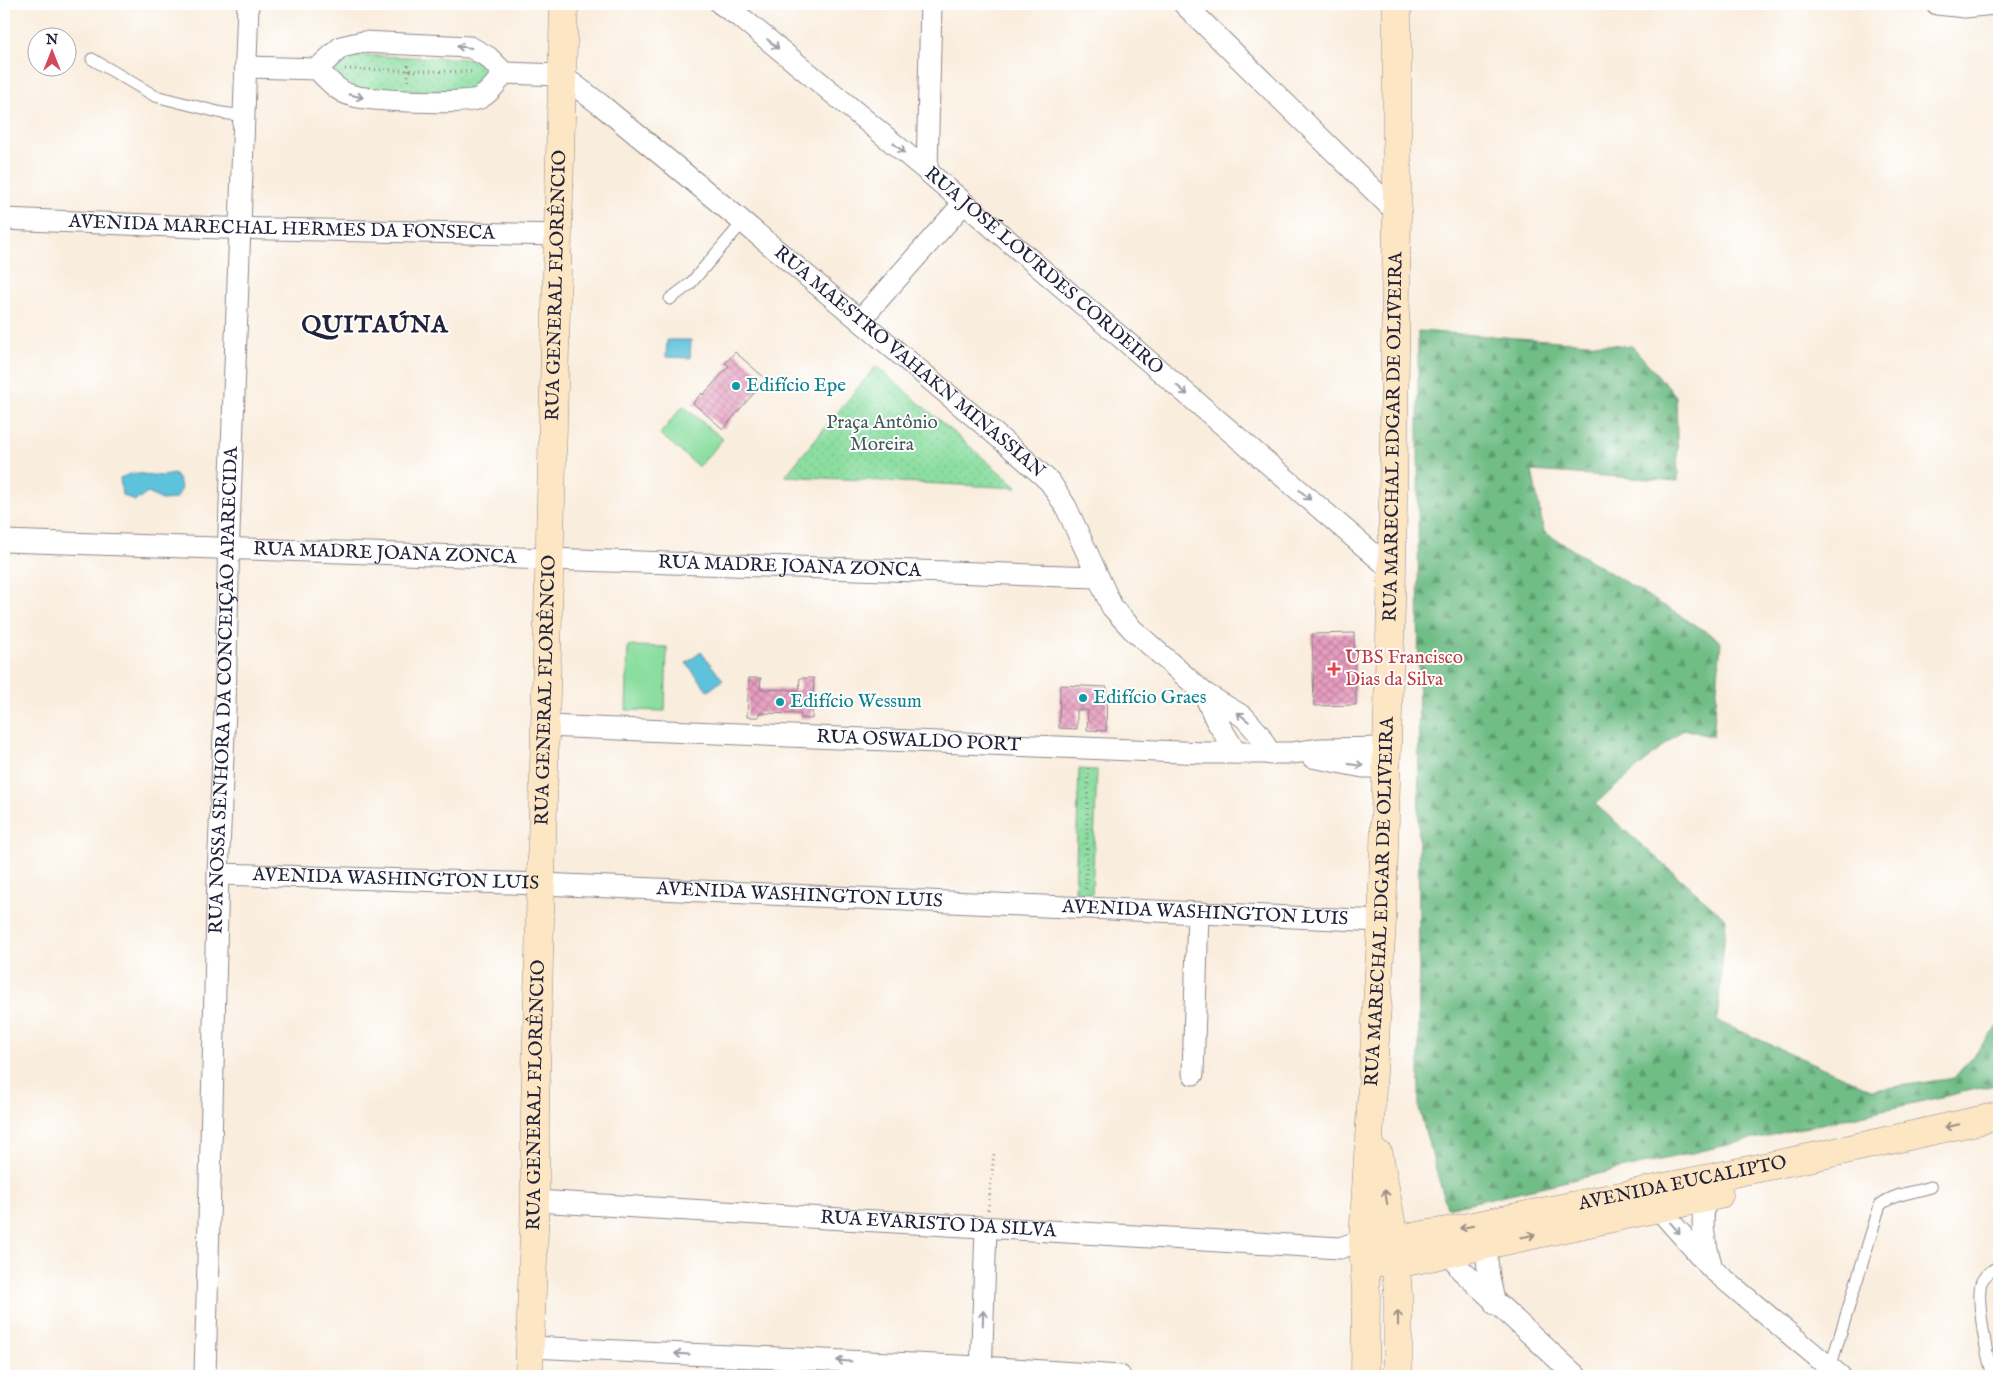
<svg xmlns="http://www.w3.org/2000/svg" width="2003" height="1380" font-family="'IM FELL English',serif">
	<defs>
		<pattern id="forest-firs" width="22" height="20" patternUnits="userSpaceOnUse" patternTransform="scale(1.25)"><rect width="22" height="20" fill="#70bd86"/><path d="M5 1l3.5 6h-7zM16 11l3.5 6h-7z" fill="#5c996f"/></pattern>
		<pattern id="park-dots" width="8" height="8" patternUnits="userSpaceOnUse" patternTransform="scale(1.25)"><rect width="8" height="8" fill="#8bdea0"/><path d="M2 2h.1M6 6h.1" fill="none" stroke="#78be8b" stroke-width="1.8" stroke-linecap="round"/></pattern>
		<pattern id="building-cross-hatch" width="8" height="8" patternUnits="userSpaceOnUse" patternTransform="scale(1.25)"><rect width="8" height="8" fill="#e89dc0"/><path d="M0 0l8 8M0 8l8-8" fill="none" stroke="#bc809d"/></pattern>
	</defs>
	<rect width="100%" height="100%" fill="#fff"/>
	<filter id="ink" filterUnits="userSpaceOnUse"><feTurbulence type="fractalNoise" baseFrequency=".02" numOctaves="2"/><feDisplacementMap in="SourceGraphic" scale="10" xChannelSelector="R" yChannelSelector="G"/><feConvolveMatrix kernelMatrix="1 2 1 2 8 2 1 2 1" color-interpolation-filters="sRGB"/></filter>
	<filter id="wash" filterUnits="userSpaceOnUse"><feTurbulence type="fractalNoise" baseFrequency=".0096" numOctaves="4" result="noise"/><feDisplacementMap in="SourceGraphic" scale="20" xChannelSelector="R" yChannelSelector="G"/><feGaussianBlur stdDeviation="1.12" result="paint"/><feColorMatrix in="noise" values="0 0 0 0 0 0 0 0 0 0 0 0 0 0 0 0 0 1.4 0 .05"/><feComposite in="paint" operator="in"/></filter>
	<g filter="url(#wash)">
		<rect width="100%" height="100%" fill="#f9eddd"/>
		<!-- forest -->
		<path fill="url(#forest-firs)" stroke="#497060" d="M1418 331 1632 346 1676 396 1678 481 1532 471 1544 532 1721 641 1713 737 1684 729 1595 804 1726 919 1717 1021 1873 1090 1954 1078 1999 1025V1084L1447 1208 1419 1109Z"/>
		<!-- park -->
		<g fill="url(#park-dots)" stroke="#56806e">
			<path d="M349 55 476 59 489 74 479 93 349 89 334 70Z"/>
			<path d="M876 366 1018 488 785 476Z"/>
			<path d="M1079 769 1097 770 1092 894 1075 893Z"/>
		</g>
		<!-- pitch -->
		<g fill="#8bdea0" stroke="#56806e">
			<path d="M683 406 723 439 699 467 660 434Z"/>
			<path d="M628 646 667 647 665 711 626 710Z"/>
		</g>
		<!-- water -->
		<g fill="#5dc2db" stroke="#40728b">
			<path d="M667 340H691L690 358 666 357Z"/>
			<path d="M133 473 161 476 174 474C182 483 183 488 176 499L162 500 148 493 135 501 122 495 120 478Z"/>
			<path d="M701 652 723 680 708 691 686 663Z"/>
		</g>
		<g id="blocks">
			<!-- building -->
			<g fill="url(#building-cross-hatch)">
				<path d="M735 352 766 379 723 429 693 403 702 393 703 395 729 366 725 363Z"/>
				<path d="M1354 633 1356 705 1314 706 1312 634Z"/>
				<path d="M749 678H761L760 689 799 690 800 678H814L812 719 800 718 801 714 759 713V717H747Z"/>
				<path d="M1060 685 1107 687 1106 731 1087 730 1088 710H1077V729L1059 728Z"/>
			</g>
		</g>
	</g>
	<g filter="url(#ink)">
		<use href="#blocks" fill-opacity="0" stroke="#8e888c" stroke-width="1"/>
		<g fill="none" stroke-linecap="round" stroke-linejoin="round">
			<!-- lane casing -->
			<g stroke="#8e888c" stroke-width="13">
				<g id="lane">
					<path d="M92 59 155 96 222 113 244 116"/>
					<path d="M670 299 690 284 743 222"/>
					<path d="M1830 1368 1880 1205C1893 1194 1915 1192 1931 1187"/>
					<path d="M1994 1376C1987 1362 1975 1294 1982 1281 1985 1274 1993 1270 1999 1266"/>
				</g>
			</g>
			<!-- street casing -->
			<g stroke="#8e888c" stroke-width="23">
				<g id="street">
					<path id="s1" d="M721 4 744 20 927 171 1392 570"/>
					<path d="M1184 4 1397 213"/>
					<path d="M1937 4 1965 7 1994 4"/>
					<path d="M246 67 317 69C326 78 337 91 350 95 366 101 466 105 480 98 490 93 497 82 504 73"/>
					<path id="s2" d="M317 69 341 47 363 42 470 47 488 57 504 73 561 75 601 105 743 222 1021 456 1050 482 1066 507 1112 607 1132 629 1204 693 1244 717 1259 734 1270 754"/>
					<path d="M927 171 931 4"/>
					<path id="s3" d="M4 219 221 228 559 235"/>
					<path d="M860 320 964 203"/>
					<path id="s4" d="M4 541 1097 577"/>
					<path d="M1204 693 1215 718 1236 753"/>
					<path id="s5" d="M545 726 1205 753H1292L1321 749 1386 748"/>
					<path d="M1312 757 1363 767H1386"/>
					<path id="s6" d="M218 874 542 884 1382 921"/>
					<path d="M1193 1074 1198 913"/>
					<path d="M1649 1198 1712 1269 1840 1376"/>
					<path d="M1706 1198C1700 1224 1704 1239 1711 1264"/>
					<path id="s7" d="M535 1201 1340 1248 1363 1240"/>
					<path d="M1487 1245C1486 1266 1490 1284 1495 1304"/>
					<path d="M1450 1252 1461 1270 1576 1376"/>
					<path d="M529 1347 981 1367 1120 1376"/>
					<path id="s8" d="M205 1376 218 874 225 709 229 532 248 4"/>
					<path d="M981 1376 986 1228"/>
				</g>
			</g>
			<!-- secondary casing -->
			<g stroke="#8e888c" stroke-width="29">
				<g id="secondary">
					<path d="M1379 1155 1394 1237 1398 1295V1376"/>
					<path id="s9" d="M1363 1240 1411 1237 1453 1230 1813 1157 1999 1116"/>
					<path d="M1365 1263 1411 1261 1719 1195"/>
					<path id="s10" d="M529 1376 535 1201V1111L564 4"/>
					<path id="s11" d="M1365 1376 1366 1294 1363 1240 1382 921 1392 570 1397 213V4"/>
				</g>
			</g>
			<!-- path -->
			<g stroke="#8e888c" stroke-width="3" stroke-dasharray="1 4" stroke-linecap="butt">
				<path d="M345 69 474 72"/>
				<path d="M408 81V62"/>
				<path d="M1086 889 1088 768"/>
				<path d="M988 1210 994 1153"/>
			</g>
			<!-- lane -->
			<use href="#lane" stroke="#fff" stroke-width="11"/>
			<!-- street -->
			<use href="#street" stroke="#fff" stroke-width="21"/>
			<!-- secondary -->
			<use href="#secondary" stroke="#fce6c4" stroke-width="28"/>
		</g>
		<!-- one-way arrows -->
		<defs><path id="oneway-shaft" d="M-6 0H5M1.5-3L5.5 0L1.5 3" fill="none" stroke-width="1.6" stroke-linecap="round" stroke-linejoin="round" transform="scale(1.25)"/></defs>
		<g stroke="#9c9ca7">
			<use href="#oneway-shaft" transform="translate(773 44) rotate(40)"/>
			<use href="#oneway-shaft" transform="translate(464 47) rotate(-173)"/>
			<use href="#oneway-shaft" transform="translate(356 96) rotate(13)"/>
			<use href="#oneway-shaft" transform="translate(899 148) rotate(40)"/>
			<use href="#oneway-shaft" transform="translate(1182 390) rotate(41)"/>
			<use href="#oneway-shaft" transform="translate(1305 495) rotate(41)"/>
			<use href="#oneway-shaft" transform="translate(1243 717) rotate(-141)"/>
			<use href="#oneway-shaft" transform="translate(1356 765) rotate(8)"/>
			<use href="#oneway-shaft" transform="translate(1675 1228) rotate(48)"/>
			<use href="#oneway-shaft" transform="translate(983 1318) rotate(-88)"/>
			<use href="#oneway-shaft" transform="translate(682 1354) rotate(-177)"/>
			<use href="#oneway-shaft" transform="translate(844 1361) rotate(-177)"/>
		</g>
		<g stroke="#9a8e86">
			<use href="#oneway-shaft" transform="translate(1952 1126) rotate(167)"/>
			<use href="#oneway-shaft" transform="translate(1386 1197) rotate(-100)"/>
			<use href="#oneway-shaft" transform="translate(1467 1227) rotate(169)"/>
			<use href="#oneway-shaft" transform="translate(1528 1236) rotate(-12)"/>
			<use href="#oneway-shaft" transform="translate(1398 1318) rotate(-90)"/>
		</g>
	</g>
	<!-- markers -->
	<g fill="#0f9aa8" stroke="#fff" stroke-width="2">
		<circle cx="736" cy="386" r="5"/>
		<circle cx="1083" cy="698" r="5"/>
		<circle cx="780" cy="702" r="5"/>
	</g>
	<path fill="#e0444e" stroke="#fff" stroke-width="2" d="M1331.5 661.5h5v5h5v5h-5v5h-5v-5h-5v-5h5z"/>
	<g text-anchor="middle" dominant-baseline="central" stroke-width="4" stroke-linejoin="round" paint-order="stroke">
		<!-- street labels -->
		<g font-size="19" fill="#22223b" stroke="#fff">
			<text stroke="none"><textPath href="#s3" startOffset="278">AVENIDA MARECHAL HERMES DA FONSECA</textPath></text>
			<text stroke="none"><textPath href="#s1" startOffset="419">RUA JOSÉ LOURDES CORDEIRO</textPath></text>
			<text stroke="none"><textPath href="#s10" startOffset="1091">RUA GENERAL FLORÊNCIO</textPath></text>
			<text stroke="none"><textPath href="#s2" startOffset="714">RUA MAESTRO VAHAKN MINASSIAN</textPath></text>
			<text stroke="none"><textPath href="#s11" startOffset="940">RUA MARECHAL EDGAR DE OLIVEIRA</textPath></text>
			<text stroke="none"><textPath href="#s4" startOffset="381">RUA MADRE JOANA ZONCA</textPath></text>
			<text stroke="none"><textPath href="#s4" startOffset="786">RUA MADRE JOANA ZONCA</textPath></text>
			<text stroke="none"><textPath href="#s8" startOffset="686">RUA NOSSA SENHORA DA CONCEIÇÃO APARECIDA</textPath></text>
			<text stroke="none"><textPath href="#s10" startOffset="686">RUA GENERAL FLORÊNCIO</textPath></text>
			<text stroke="none"><textPath href="#s5" startOffset="374">RUA OSWALDO PORT</textPath></text>
			<text stroke="none"><textPath href="#s6" startOffset="178">AVENIDA WASHINGTON LUIS</textPath></text>
			<text stroke="none"><textPath href="#s6" startOffset="582">AVENIDA WASHINGTON LUIS</textPath></text>
			<text stroke="none"><textPath href="#s11" startOffset="475">RUA MARECHAL EDGAR DE OLIVEIRA</textPath></text>
			<text stroke="none"><textPath href="#s6" startOffset="988">AVENIDA WASHINGTON LUIS</textPath></text>
			<text stroke="none"><textPath href="#s10" startOffset="281">RUA GENERAL FLORÊNCIO</textPath></text>
			<text stroke="none"><textPath href="#s9" startOffset="325">AVENIDA EUCALIPTO</textPath></text>
			<text stroke="none"><textPath href="#s7" startOffset="404">RUA EVARISTO DA SILVA</textPath></text>
		</g>
		<!-- culture labels -->
		<g font-size="19" fill="#0d838f" stroke="#fff" text-anchor="start">
			<text x="746" y="386">Edifício Epe</text>
			<text x="1093" y="698">Edifício Graes</text>
			<text x="790" y="702">Edifício Wessum</text>
		</g>
		<!-- park labels -->
		<g font-size="19" fill="#425a59" stroke="#fff">
			<text x="882" y="423">Praça Antônio<tspan x="882" dy="22">Moreira</tspan></text>
		</g>
		<!-- health labels -->
		<g font-size="19" fill="#be3a42" stroke="#fff" text-anchor="start">
			<text x="1345" y="658">UBS Francisco<tspan x="1345" dy="22">Dias da Silva</tspan></text>
		</g>
		<!-- district labels -->
		<g font-size="24" font-weight="bold" letter-spacing="1" fill="#22223b" stroke="#fff">
			<text x="375" y="325">QUITAÚNA</text>
		</g>
	</g>
	<!-- margin -->
	<rect width="2003" height="1380" fill="none" stroke="#fff" stroke-width="20"/>
	<!-- north arrow -->
	<g transform="translate(52 52)"><circle r="24" fill="#ffffff" stroke="#a7a7b1"/>
	<path d="M0-4L9 19L0 12L-9 19Z" fill="#d1495b"/>
	<text y="-8" font-size="14" font-weight="bold" text-anchor="middle" fill="#22223b">N</text>
	</g>
</svg>
